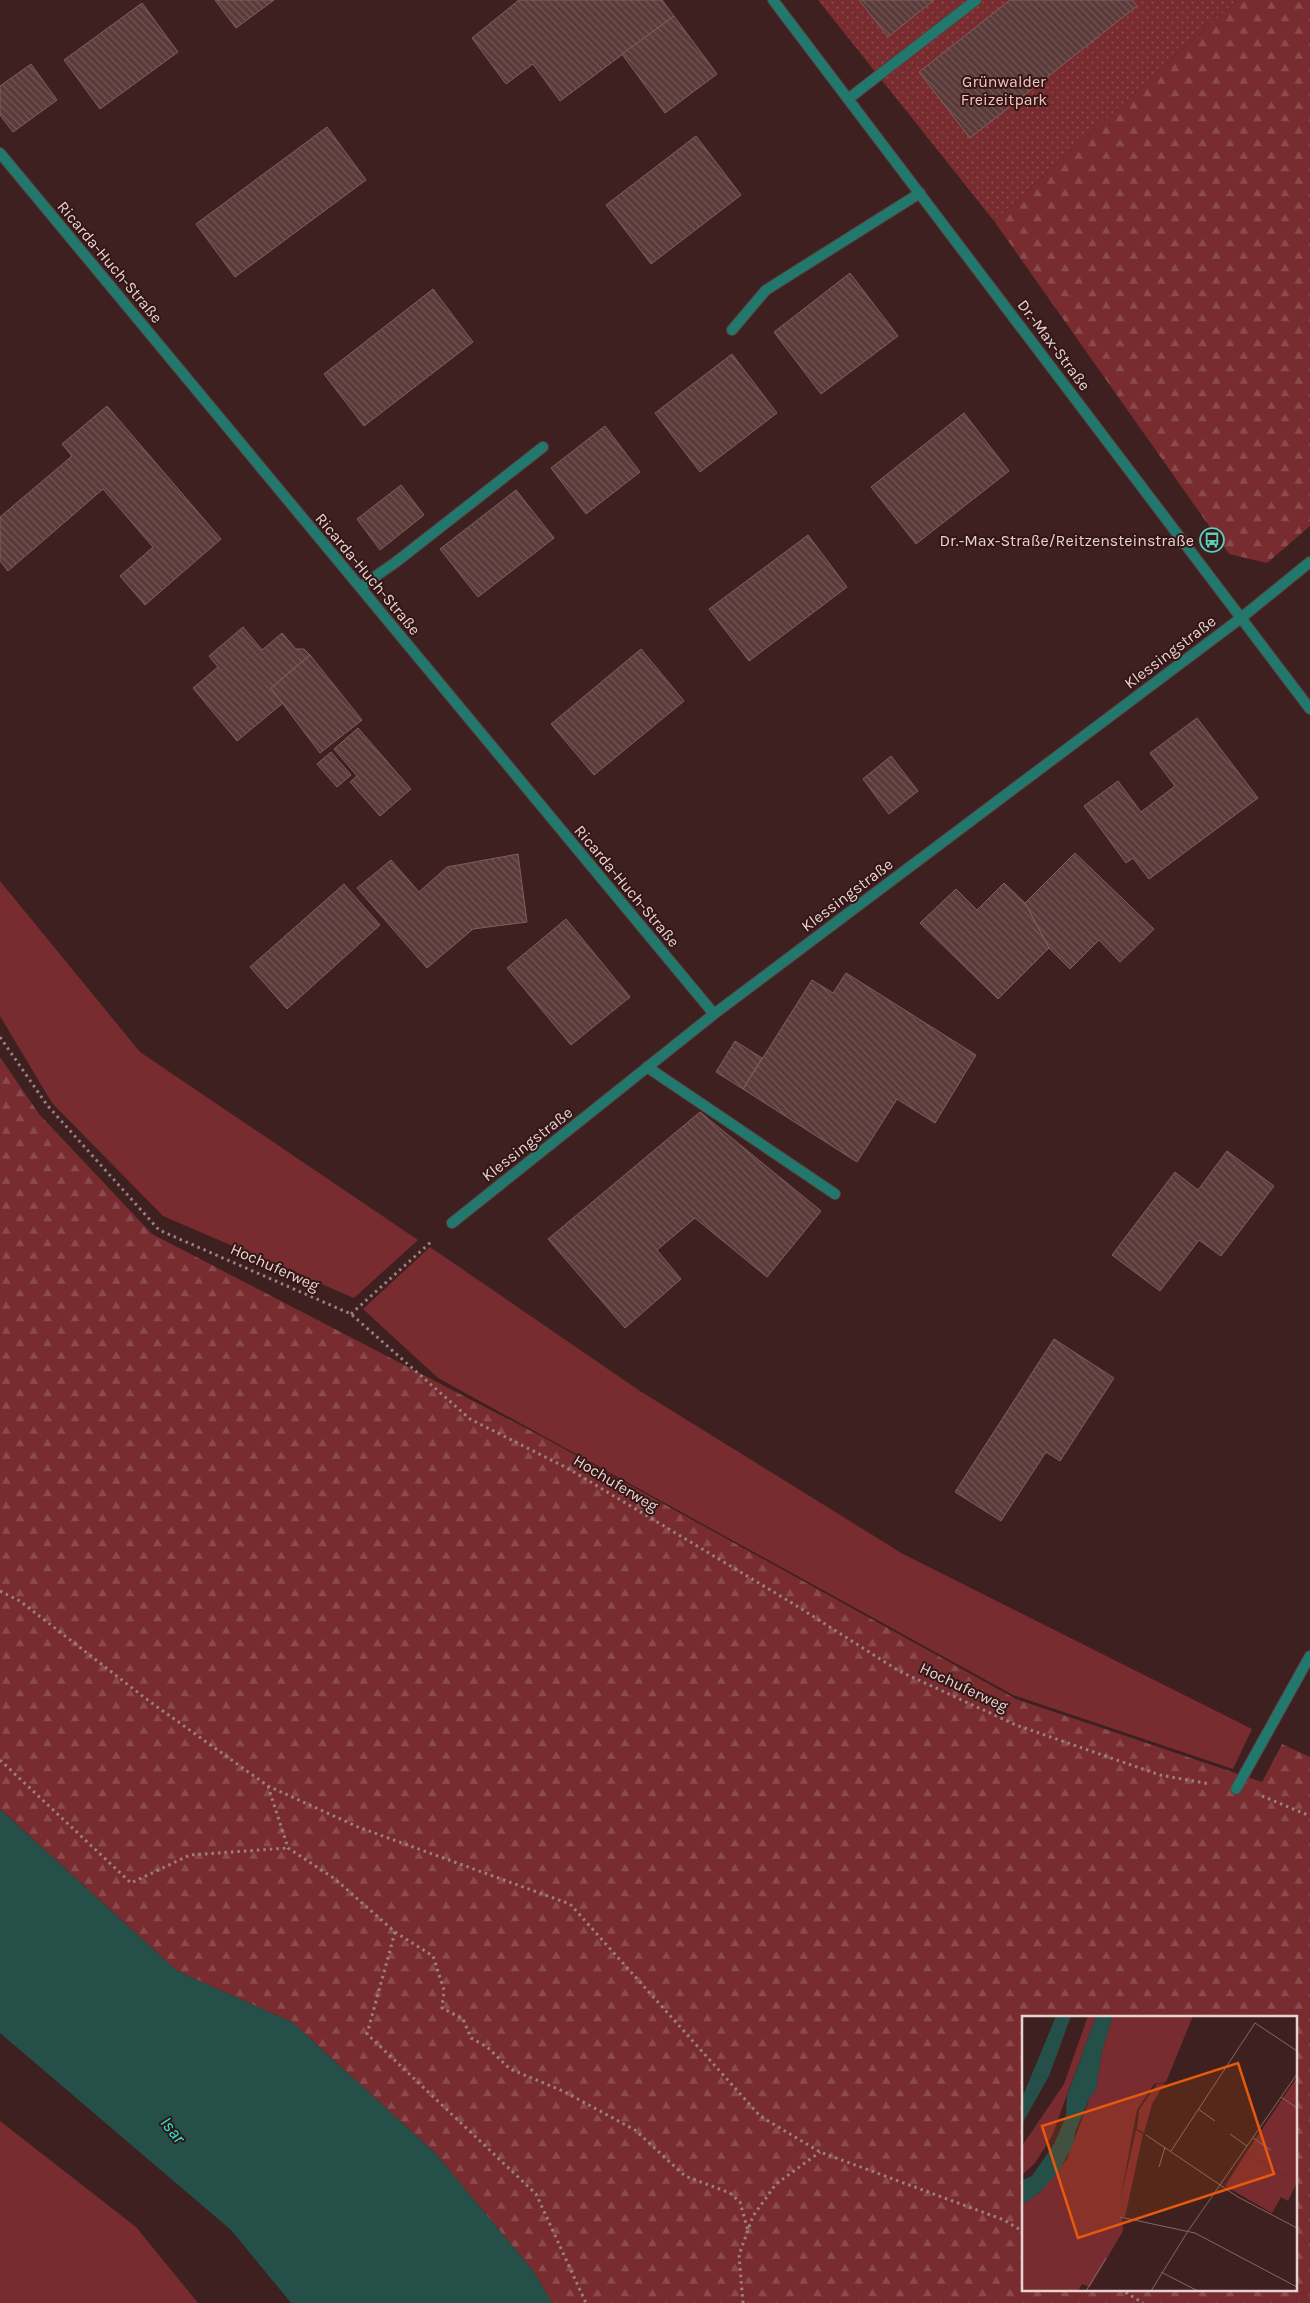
<svg xmlns="http://www.w3.org/2000/svg" width="1310" height="2303" font-family="Karla,sans-serif">
	<defs>
		<pattern id="forest-firs" width="22" height="20" patternUnits="userSpaceOnUse" patternTransform="scale(1.25)"><rect width="22" height="20" fill="#782c2f"/><path d="M5 1l3.5 6h-7zM16 11l3.5 6h-7z" fill="#8b4a4c"/></pattern>
		<pattern id="park-dots" width="8" height="8" patternUnits="userSpaceOnUse" patternTransform="scale(1.25)"><rect width="8" height="8" fill="#782c2f"/><path d="M2 2h.1M6 6h.1" fill="none" stroke="#8b4a4c" stroke-width="1.8" stroke-linecap="round"/></pattern>
		<pattern id="building-back-hatch" width="6" height="6" patternUnits="userSpaceOnUse" patternTransform="scale(1.25)"><rect width="6" height="6" fill="#5b3b3a"/><path d="M-1 5l2 2M0 0l6 6M5-1l2 2" fill="none" stroke="#735656"/></pattern>
	</defs>
	<rect width="100%" height="100%" fill="#3d201f"/>
	<!-- green -->
	<g fill="#782c2f">
		<path d="M0 881 140 1052 418 1240 354 1298 163 1216 52 1103 0 1016Z"/>
		<path d="M430 1247 640 1391 903 1554 1252 1729 1233 1769 1013 1695 438 1378 363 1309Z"/>
		<path d="M0 2121 136 2227 198 2303H0Z"/>
	</g>
	<!-- forest -->
	<g fill="url(#forest-firs)" fill-rule="evenodd">
		<path d="M1237 0H1310V526L1267 563 1229 554 994 221Z"/>
		<path d="M0 1057 39 1114 152 1234 541 1436 1016 1699 1262 1782 1282 1744 1310 1757V2303H552L534 2272 435 2153 292 2022 177 1971 0 1809ZM1024 2017H1296V2289H1024Z"/>
	</g>
	<!-- park -->
	<path fill="url(#park-dots)" d="M818 0H1237L994 221Z"/>
	<!-- water -->
	<path fill="#254f49" d="M0 1809 177 1971 292 2022 435 2153 534 2272 552 2303H291L231 2230 0 2033Z"/>
	<!-- building -->
	<g fill="url(#building-back-hatch)" stroke="#825e5d">
		<path d="M215 0H274L236 28Z"/>
		<path d="M519 0H662L674 16 560 101 533 64 506 84 472 38Z"/>
		<path d="M859 0H934L888 37Z"/>
		<path d="M1010 0H1132L1137 6 970 138 919 72Z"/>
		<path d="M142 3 178 52 100 109 64 60Z"/>
		<path d="M674 16 717 74 665 113 622 54Z"/>
		<path d="M31 64 57 100 13 132 0 115V86Z"/>
		<path d="M327 127 366 180 235 277 196 224Z"/>
		<path d="M696 136 741 195 651 264 606 205Z"/>
		<path d="M850 273 898 336 821 394 774 332Z"/>
		<path d="M433 289 473 342 364 426 324 374Z"/>
		<path d="M732 354 777 413 700 472 655 413Z"/>
		<path d="M107 406 221 539 145 605 120 576 153 547 103 489 8 571 0 561V517L72 456 62 444Z"/>
		<path d="M964 413 1009 471 916 544 871 487Z"/>
		<path d="M605 426 640 472 586 514 551 468Z"/>
		<path d="M401 485 424 515 380 550 357 519Z"/>
		<path d="M516 490 554 538 478 597 440 549Z"/>
		<path d="M808 535 847 587 749 661 709 609Z"/>
		<path d="M243 627 262 650 282 633 296 649H304L310 655 271 688 283 703 237 741 193 688 218 667 209 656Z"/>
		<path d="M641 649 684 701 594 775 551 724Z"/>
		<path d="M310 655 362 720 320 753 271 688Z"/>
		<path d="M1197 718 1258 798 1149 879 1133 858 1126 863 1084 806 1118 781 1141 812 1175 786 1150 753Z"/>
		<path d="M358 728 411 789 380 816 350 782 357 776 334 749Z"/>
		<path d="M331 752 351 775 337 787 317 764Z"/>
		<path d="M891 756 918 791 889 814 863 779Z"/>
		<path d="M1075 853 1154 929 1120 962 1099 940 1070 969 1049 948 1025 903Z"/>
		<path d="M518 854 527 922 473 929 427 968 357 888 391 860 419 892 447 867Z"/>
		<path d="M1004 883 1025 903 1049 948 998 999 920 923 956 889 977 910Z"/>
		<path d="M344 884 380 925 287 1009 250 967Z"/>
		<path d="M566 919 630 997 571 1045 507 968Z"/>
		<path d="M846 973 976 1055 935 1123 897 1099 857 1162 743 1089 812 980 833 993Z"/>
		<path d="M735 1041 762 1058 743 1089 716 1072Z"/>
		<path d="M700 1112 821 1211 767 1277 695 1218 657 1250 681 1279 625 1328 548 1239Z"/>
		<path d="M1227 1151 1274 1186 1221 1256 1199 1240 1160 1291 1112 1255 1175 1172 1198 1190Z"/>
		<path d="M1054 1339 1114 1378 1060 1461 1046 1452 1001 1521 955 1492Z"/>
	</g>
	<g fill="none" stroke-linecap="round" stroke-linejoin="round">
		<!-- service casing -->
		<g stroke="#583d3c" stroke-width="12">
			<g id="service">
				<path d="M848 99 976 0"/>
				<path d="M732 330 766 290 920 193"/>
				<path d="M360 587 396 562 543 447"/>
				<path d="M647 1067 835 1194"/>
			</g>
		</g>
		<!-- minor casing -->
		<g stroke="#583d3c" stroke-width="12">
			<g id="minor">
				<path d="M773 0 1310 709"/>
				<path d="M0 153 714 1014"/>
				<path d="M452 1223 714 1014 1241 618 1310 562"/>
				<path d="M1236 1789 1310 1656"/>
			</g>
		</g>
		<!-- path -->
		<g stroke="#9a8180" stroke-width="3" stroke-dasharray="2.5 4" stroke-linecap="butt">
			<path d="M0 1037 47 1105 159 1230 351 1314 470 1419 569 1469 792 1603 899 1671 1016 1725 1160 1775 1210 1784"/>
			<path d="M351 1314 432 1241"/>
			<path d="M0 1591 20 1601 149 1701 268 1786 358 1827 570 1904 760 2116 820 2152 1004 2220 1024 2232"/>
			<path d="M0 1760 131 1883 190 1855 288 1848"/>
			<path d="M268 1786 288 1848 335 1879 395 1932 433 1956 444 1990 442 2008 463 2019 471 2038 487 2047 510 2069 563 2091 635 2130 685 2176 730 2193 740 2202 748 2231"/>
			<path d="M1262 1796 1310 1816"/>
			<path d="M395 1932 367 2034 536 2194 586 2303"/>
			<path d="M1120 2289 1143 2303"/>
			<path d="M743 2303 739 2255 753 2216 776 2184 820 2152"/>
		</g>
		<!-- service -->
		<use href="#service" stroke="#23786d" stroke-width="10"/>
		<!-- minor -->
		<use href="#minor" stroke="#23786d" stroke-width="10"/>
	</g>
	<!-- icons -->
	<defs>
		<g id="bus-ring" transform="scale(1.25)"><circle r="9.5" fill="#331616" stroke="#59cebe" stroke-width="1.5"/><path d="M-5-6H5V4H4V6H2V4H-2V6H-4V4H-5ZM-3.5-4V0h7V-4ZM-3.5 1.2v1.5H-2V1.2ZM2 1.2v1.5H3.5V1.2Z" fill="#59cebe"/></g>
	</defs>
	<g fill-rule="evenodd">
		<use href="#bus-ring" x="1212" y="540"/>
	</g>
	<g text-anchor="middle" dominant-baseline="central" stroke-width="4" stroke-linejoin="round" paint-order="stroke">
		<!-- park labels -->
		<g font-size="16" fill="#f6c2c0" stroke="#331616">
			<text x="1004" y="81">Grünwalder<tspan x="1004" dy="18">Freizeitpark</tspan></text>
		</g>
		<!-- street labels -->
		<g font-size="16" fill="#e8d3d2" stroke="#331616">
			<text transform="translate(110 262) rotate(50)">Ricarda-Huch-Straße</text>
			<text transform="translate(1054 345) rotate(53)">Dr.-Max-Straße</text>
			<text transform="translate(368 574) rotate(50)">Ricarda-Huch-Straße</text>
			<text transform="translate(1170 652) rotate(-37)">Klessingstraße</text>
			<text transform="translate(627 886) rotate(50)">Ricarda-Huch-Straße</text>
			<text transform="translate(847 895) rotate(-37)">Klessingstraße</text>
			<text transform="translate(527 1144) rotate(-38)">Klessingstraße</text>
			<text transform="translate(275 1267) rotate(24)">Hochuferweg</text>
			<text transform="translate(616 1483) rotate(31)">Hochuferweg</text>
			<text transform="translate(964 1687) rotate(25)">Hochuferweg</text>
		</g>
		<!-- poi labels -->
		<g font-size="16" fill="#e8d3d2" stroke="#331616" text-anchor="end">
			<text x="1194" y="540">Dr.-Max-Straße/Reitzensteinstraße</text>
		</g>
		<!-- water labels -->
		<g font-size="18" font-style="italic" fill="#20f1db" stroke="#331616">
			<text transform="translate(173 2130) rotate(51)">Isar</text>
		</g>
	</g>
	<!-- overview -->
	<g transform="translate(1022 2016)">
		<rect width="275" height="275" fill="#3d201f"/>
		<path d="M66 0H74L30 120 13 147 0 159V130L42 68ZM143 67 130 88 122 117 115 113 117 94 135 68ZM114 114 121 118 103 201 99 200V180Z" fill="#782c2f"/>
		<path d="M91 0H171L144 66 132 68 115 94 99 180 101 215 68 271 60 268 56 275H0V189L17 177 45 143 69 79 74 74 80 35ZM224 137 275 166 266 185 259 181 250 197 203 170Z" fill="#782c2f"/>
		<path d="M275 61V166L224 137Z" fill="#782c2f"/>
		<path d="M34 0H49L27 60 0 108V82ZM74 0H91L80 35 74 74 69 79 53 116 52 127 37 155 17 177 0 189V164L10 160 32 128 44 100 45 80Z" fill="#254f49"/>
		<path fill="none" stroke="#816867" stroke-width="1" d="M259 81 275 92M176 93 193 105M208 118 225 130M124 119 216 181 275 212M231 122 249 134M149 135 233 7 275 35M137 151 143 131M98 201 173 217 275 271M139 256 176 275M64 275 84 242M129 275 166 215 275 58"/>
		<path fill="#e8590c" fill-opacity="0.15" stroke="#e8590c" stroke-width="2.5" d="M216 47 252 158 56 222 20 110Z"/>
		<rect width="275" height="275" fill="none" stroke="#e8d3d2" stroke-width="2.5"/>
	</g>
</svg>
